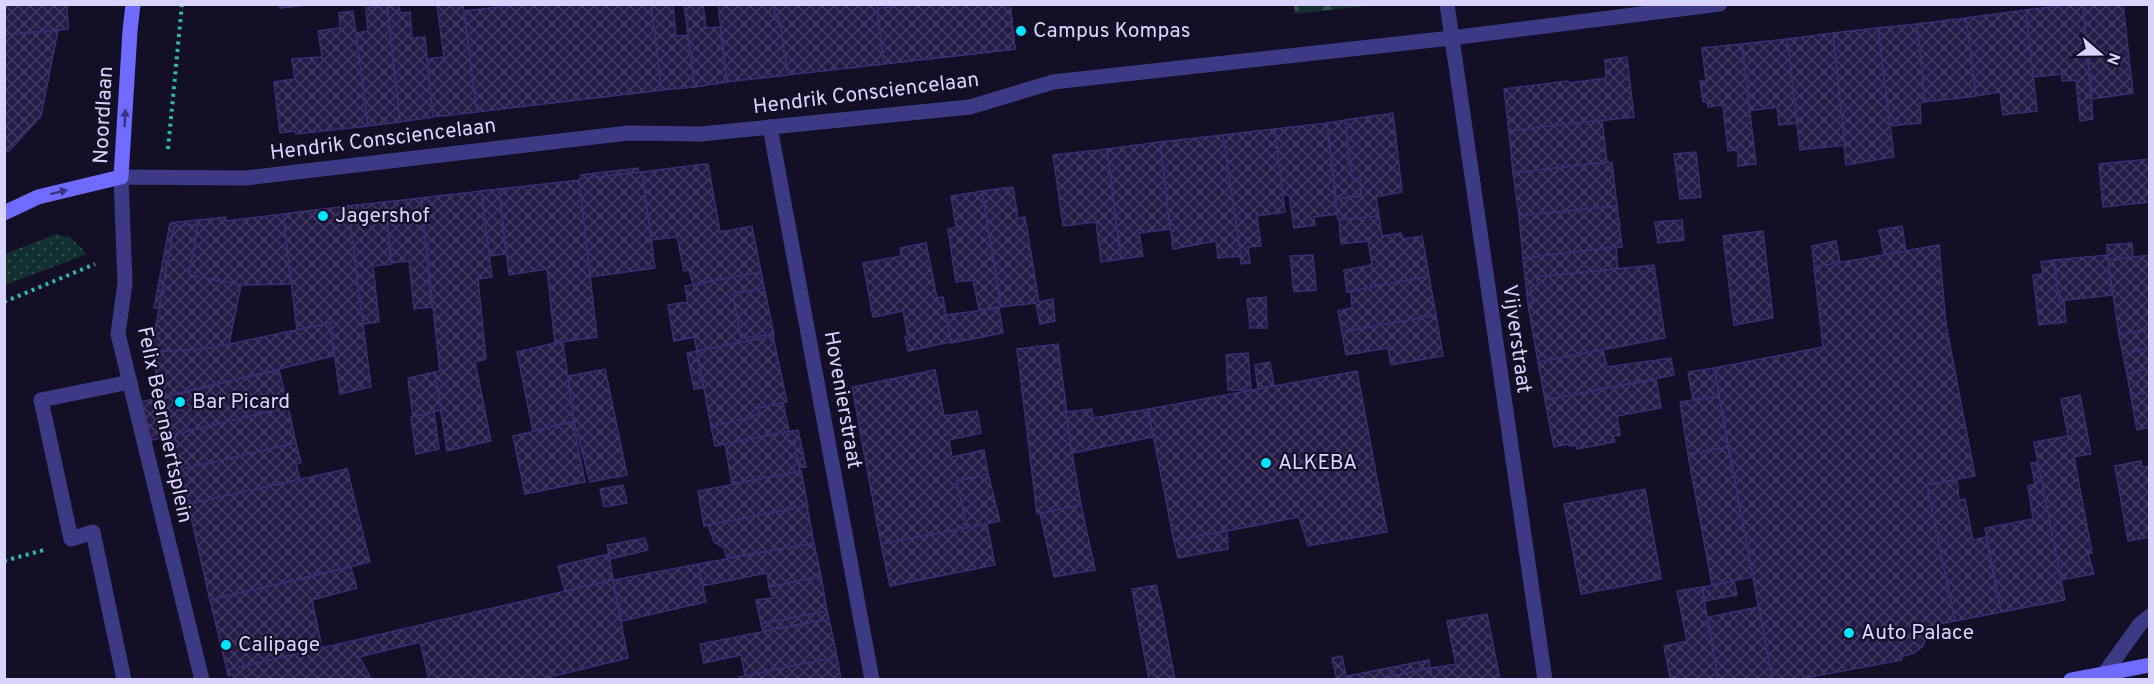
<svg xmlns="http://www.w3.org/2000/svg" width="2154" height="684" font-family="Overpass,sans-serif">
	<defs>
		<pattern id="grass-dots" width="8" height="8" patternUnits="userSpaceOnUse" patternTransform="scale(1.5)"><rect width="8" height="8" fill="#12302f"/><path d="M2 2h.1M6 6h.1" fill="none" stroke="#344d4e" stroke-width="1.8" stroke-linecap="round"/></pattern>
		<pattern id="forest-firs" width="22" height="20" patternUnits="userSpaceOnUse" patternTransform="scale(1.5)"><rect width="22" height="20" fill="#12302f"/><path d="M5 1l3.5 6h-7zM16 11l3.5 6h-7z" fill="#344d4e"/></pattern>
		<pattern id="building-cross-hatch" width="8" height="8" patternUnits="userSpaceOnUse" patternTransform="scale(1.5)"><rect width="8" height="8" fill="#241b47"/><path d="M0 0l8 8M0 8l8-8" fill="none" stroke="#433b63"/></pattern>
	</defs>
	<rect width="100%" height="100%" fill="#130f26"/>
	<!-- grass -->
	<path fill="url(#grass-dots)" d="M56 234 71 238 87 254 5 285V254Z"/>
	<!-- forest -->
	<path fill="url(#forest-firs)" d="M1294 5V4L1373 5 1295 14Z"/>
	<!-- building -->
	<g fill="url(#building-cross-hatch)" stroke="#3b2d73" stroke-width="1.5">
		<path d="M4 4H67L68 29 4 35Z"/>
		<path d="M279 4H316L280 8Z"/>
		<path d="M279 4H316L280 8Z"/>
		<path d="M387 4H399L400 13 410 12 412 38 425 37 433 117 400 122Z"/>
		<path d="M463 4 477 112 433 117 427 59 444 57 437 5Z"/>
		<path d="M525 4H651L662 90 477 112 464 11Z"/>
		<path d="M651 4H673L676 36 688 35 695 87 662 90Z"/>
		<path d="M684 4H703L706 28 720 27 727 82 695 87Z"/>
		<path d="M718 4H774L775 18 779 17 788 75 727 82Z"/>
		<path d="M774 4H877L884 64 788 75 779 17 775 18Z"/>
		<path d="M890 4H1010L1015 49 884 64 877 8 890 7Z"/>
		<path d="M890 4H1010L1015 49 884 64 877 8 890 7Z"/>
		<path d="M2075 4H2083L2093 119 2080 121 2076 80 2062 81V74L2033 77 2026 10Z"/>
		<path d="M2083 4H2123L2133 93 2092 99Z"/>
		<path d="M387 5 400 122 368 126 356 33 368 31 366 8Z"/>
		<path d="M2026 10 2037 111 2003 115 2000 92 1976 96 1966 18Z"/>
		<path d="M353 11 368 126 296 134 295 131 280 133 274 82 295 79 292 59 322 57 318 31 340 28 339 13Z"/>
		<path d="M1966 18 1976 96 1925 102 1917 24Z"/>
		<path d="M1917 24 1925 102 1920 103 1921 123 1890 126 1878 28Z"/>
		<path d="M1878 28 1894 157 1846 165 1833 33Z"/>
		<path d="M58 30 41 116 9 151H4V35Z"/>
		<path d="M1833 33 1845 145 1800 150 1787 39Z"/>
		<path d="M1787 39 1797 123 1779 125 1777 107 1749 111 1742 44Z"/>
		<path d="M1742 44 1756 164 1738 166V150L1728 151 1723 105 1708 107 1707 102H1703L1700 81H1706L1702 48Z"/>
		<path d="M1627 57 1634 117 1509 131 1504 89 1568 81 1569 83 1606 78 1605 60Z"/>
		<path d="M1393 113 1402 192 1376 197 1379 216 1338 220 1335 199 1361 196 1360 178 1352 179 1345 120Z"/>
		<path d="M1345 120 1352 179 1360 178 1361 196 1336 199 1327 123Z"/>
		<path d="M1602 120 1607 162 1513 173 1509 131Z"/>
		<path d="M1327 123 1337 214 1314 217 1315 225 1294 228 1289 195H1282L1275 129Z"/>
		<path d="M1275 129 1285 212 1257 216 1261 246 1248 247 1250 263 1241 264 1223 135Z"/>
		<path d="M1223 135 1241 256 1218 258 1216 241 1173 249 1160 142Z"/>
		<path d="M1160 142 1170 229 1139 233 1143 256 1121 259 1107 149Z"/>
		<path d="M1107 149 1121 259 1101 262 1096 222 1064 226 1063 225 1053 155Z"/>
		<path d="M1696 152 1701 197 1680 199 1674 154Z"/>
		<path d="M2150 159V202L2103 207 2099 164Z"/>
		<path d="M1607 162 1612 163 1617 206 1519 216 1513 173Z"/>
		<path d="M704 164H708L720 232 752 226 761 272 693 284 689 270 684 271 677 237 651 240 642 172Z"/>
		<path d="M638 168 639 173 582 179 581 175Z"/>
		<path d="M642 172 655 268 590 277 579 179Z"/>
		<path d="M579 180 597 337 555 343 547 269 509 275 499 189Z"/>
		<path d="M1013 187 1018 218 1025 217 1039 302 1053 299 1055 321 1040 324 1036 303 1001 307 982 191Z"/>
		<path d="M499 189 506 254 488 256 481 191Z"/>
		<path d="M481 191 492 277 478 279 486 359 475 362 491 441 447 451 435 372 440 371 421 198Z"/>
		<path d="M982 191 1001 307 979 310 973 280 956 282 948 229 956 227 951 196Z"/>
		<path d="M421 198 432 307 414 309 409 261 392 263 385 202Z"/>
		<path d="M385 202 391 264 373 266 379 322 362 324 348 206Z"/>
		<path d="M348 206 371 387 340 394 330 323 297 330 283 214Z"/>
		<path d="M1617 206 1622 247 1523 258 1519 216Z"/>
		<path d="M283 214 291 284 241 285 189 275 198 224 174 227 159 308H154L170 223 226 217V221Z"/>
		<path d="M1379 216 1382 236 1401 233 1403 239 1422 236 1429 276 1347 292 1344 270 1372 265 1368 241 1341 244 1339 220Z"/>
		<path d="M1682 220 1684 240 1658 243 1655 222Z"/>
		<path d="M198 224 189 275 241 285 229 344 205 349 151 352 174 227Z"/>
		<path d="M1902 226 1906 251 1884 255 1879 230Z"/>
		<path d="M1763 231 1773 318 1734 325 1723 236Z"/>
		<path d="M1836 241 1840 263 1814 267 1812 246Z"/>
		<path d="M926 243 937 298 943 297 951 342 908 351 905 337 908 336 903 311 873 317 863 263 901 256 900 248Z"/>
		<path d="M2132 243 2133 257 2108 260 2107 245Z"/>
		<path d="M1939 245 1946 325 1975 476 1927 485 1955 621 1926 627V638L1923 646 1914 653 1901 657 1902 660 1794 680H1772L1714 368 1823 347 1814 267Z"/>
		<path d="M1616 247 1618 269 1537 277 1538 286 1530 287 1533 303 1528 304 1523 258Z"/>
		<path d="M1313 255 1316 290 1294 292 1290 256Z"/>
		<path d="M2108 255 2112 295 2059 301 2054 260Z"/>
		<path d="M2150 255V329L2119 335 2108 260Z"/>
		<path d="M2054 260 2059 301H2064L2066 322 2039 325 2033 275 2043 274 2041 262Z"/>
		<path d="M1654 265 1665 338 1538 362 1528 304 1533 303 1530 287 1538 286 1537 277Z"/>
		<path d="M761 272 764 288 733 294 741 338 774 334V336L697 351 694 337 674 341 668 305 688 302 685 286Z"/>
		<path d="M761 273 774 334 741 338 733 294 764 288Z"/>
		<path d="M1429 276 1436 315 1342 332 1338 311 1352 308 1351 291Z"/>
		<path d="M1266 297 1267 328H1250L1247 299Z"/>
		<path d="M999 308 1003 333 951 343 946 315Z"/>
		<path d="M1436 315 1443 356 1391 365 1388 348 1346 355 1342 332Z"/>
		<path d="M330 323 334 356 162 397 151 352 205 349Z"/>
		<path d="M2150 329V348L2123 354 2119 335Z"/>
		<path d="M773 336 787 402 758 408 759 415 751 416V418L711 426 697 351Z"/>
		<path d="M555 343H563L574 421 533 431 517 352Z"/>
		<path d="M1058 344 1072 453 1081 505 1037 514 1017 349Z"/>
		<path d="M2150 348V368L2127 374 2123 354Z"/>
		<path d="M1603 350 1607 367 1671 358 1674 375 1545 400 1538 362Z"/>
		<path d="M697 351 703 388 694 389 687 353Z"/>
		<path d="M1248 353 1251 390H1228L1226 355Z"/>
		<path d="M1270 362 1274 386 1258 389 1255 365Z"/>
		<path d="M1714 368 1719 396 1693 399 1688 372Z"/>
		<path d="M2150 368V392L2131 396 2127 374Z"/>
		<path d="M605 369 627 475 590 482 574 421 568 376Z"/>
		<path d="M279 370 288 407 171 435 162 397Z"/>
		<path d="M935 370 944 416 977 411 981 433 949 440 952 457 984 450 988 474 957 481 967 528 881 544 852 387Z"/>
		<path d="M1357 371 1387 532 1308 546 1299 517 1174 541 1148 409Z"/>
		<path d="M435 372 441 410 413 417 408 378Z"/>
		<path d="M1656 379 1661 408 1617 416 1620 435 1613 436 1615 442 1577 449 1576 445 1569 446 1568 444 1554 447 1545 400Z"/>
		<path d="M2150 392V427L2137 430 2131 396Z"/>
		<path d="M2080 395 2091 454 2074 457 2092 553 2088 554 2094 574 2061 580 2034 442 2068 436 2061 399Z"/>
		<path d="M1719 396 1728 447 1688 454 1680 402Z"/>
		<path d="M162 397 171 435 145 442 136 403Z"/>
		<path d="M783 403 789 431 715 446 711 426 751 418V416L759 415 758 408Z"/>
		<path d="M288 407 296 443 179 470 171 435Z"/>
		<path d="M1092 409 1093 418 1148 409 1153 437 1072 453 1066 412Z"/>
		<path d="M434 412 439 449 416 454 411 417Z"/>
		<path d="M573 422 585 482 525 494 513 436Z"/>
		<path d="M798 430 806 467 799 468 794 440 788 442 786 432Z"/>
		<path d="M786 432 788 442 794 440 800 472 732 484 725 444Z"/>
		<path d="M296 443 301 463 296 464 300 479 187 505 179 470Z"/>
		<path d="M1728 447 1753 577 1712 585 1688 454Z"/>
		<path d="M2141 461 2142 467 2150 466V537L2128 541 2115 466Z"/>
		<path d="M2038 462 2065 600 2001 612 1985 528 2033 519 2028 486 2035 484 2031 463Z"/>
		<path d="M347 469 370 562 210 600 188 504Z"/>
		<path d="M801 471 808 506 704 526 698 491Z"/>
		<path d="M988 474 1000 521 967 528 957 481Z"/>
		<path d="M1957 480 1959 500 1965 499 1973 540 1986 537 2001 612 1955 621 1927 485Z"/>
		<path d="M623 485 627 503 604 507 600 489Z"/>
		<path d="M1645 489 1661 579 1581 594 1564 504Z"/>
		<path d="M1081 505 1095 570 1054 577 1040 513Z"/>
		<path d="M807 506 814 543 727 558 724 548 714 542 708 525Z"/>
		<path d="M987 524 995 565 890 586 881 544Z"/>
		<path d="M1227 531 1228 549 1178 558 1174 540Z"/>
		<path d="M645 538 648 550 610 559 607 545Z"/>
		<path d="M814 543 821 576 769 587 767 573 702 586 698 564Z"/>
		<path d="M609 554 613 580 565 591 558 566Z"/>
		<path d="M698 564 706 602 621 621 613 580Z"/>
		<path d="M351 567 357 588 312 600 322 648 227 670 210 600Z"/>
		<path d="M821 576 827 611 761 624 756 600 773 598 769 587Z"/>
		<path d="M613 580 628 658 538 680H429L420 642 359 657 372 680H234L233 675 228 676 227 670Z"/>
		<path d="M1734 581 1737 595 1705 601 1702 587Z"/>
		<path d="M1156 585 1162 611 1175 680H1149L1132 589Z"/>
		<path d="M1702 587 1718 680 1670 678 1664 646 1687 641 1677 591Z"/>
		<path d="M1759 607 1772 680H1718L1708 617Z"/>
		<path d="M827 611 829 619 763 631 761 624Z"/>
		<path d="M1487 614 1500 680H1433L1430 668 1456 664 1447 621Z"/>
		<path d="M829 619 837 657 745 676 741 655 704 663 700 644Z"/>
		<path d="M1342 656 1347 680H1337L1332 658Z"/>
		<path d="M837 657 841 680H739V677Z"/>
		<path d="M1429 660 1430 668 1375 680H1347V676Z"/>
		<path d="M1430 668 1433 680H1375Z"/>
	</g>
	<g fill="none" stroke-linecap="round" stroke-linejoin="round">
		<!-- path -->
		<g stroke="#2fb8b0" stroke-width="4" stroke-dasharray="3 4.5" stroke-linecap="butt">
			<path d="M168 149 182 4"/>
			<path d="M4 302 95 264"/>
			<path d="M4 561 44 550"/>
		</g>
		<!-- lane -->
		<path stroke="#3d3a85" stroke-width="15" d="M124 680 93 532 71 539 41 400 130 382"/>
		<!-- street -->
		<g stroke="#3d3a85" stroke-width="15">
			<path d="M1447 4 1545 680"/>
			<path d="M770 127 872 680"/>
			<path d="M202 680 118 334 125 283 121 177 246 178 628 133 701 134 970 107 1053 82 1451 38 1720 4"/>
			<path d="M2117 680 2104 674 2140 624 2150 616"/>
		</g>
		<!-- secondary -->
		<g stroke="#6f6bff" stroke-width="15">
			<path d="M4 213 38 197 121 177 130 31 133 4"/>
			<path d="M2071 680 2150 665"/>
		</g>
	</g>
	<!-- one-way arrows -->
	<defs><path id="oneway-solid" d="M-6-.8H1V-3.2L6.5 0L1 3.2V.8H-6Z" transform="scale(1.5)"/></defs>
	<g fill="#38347d">
		<use href="#oneway-solid" transform="translate(125 118) rotate(-87)"/>
		<use href="#oneway-solid" transform="translate(59 192) rotate(-14)"/>
	</g>
	<!-- markers -->
	<g fill="#00e5ff" stroke="#130f26" stroke-width="2">
		<circle cx="1021" cy="31" r="6"/>
		<circle cx="323" cy="216" r="6"/>
		<circle cx="180" cy="402" r="6"/>
		<circle cx="1266" cy="463" r="6"/>
		<circle cx="1849" cy="633" r="6"/>
		<circle cx="226" cy="645" r="6"/>
	</g>
	<g text-anchor="middle" dominant-baseline="central" stroke-width="4.5" stroke-linejoin="round" paint-order="stroke">
		<!-- poi labels -->
		<g font-size="21" fill="#d9d4ff" stroke="#130f26" text-anchor="start">
			<text x="1033" y="31">Campus Kompas</text>
			<text x="335" y="216">Jagershof</text>
			<text x="192" y="402">Bar Picard</text>
			<text x="1278" y="463">ALKEBA</text>
			<text x="1861" y="633">Auto Palace</text>
			<text x="238" y="645">Calipage</text>
		</g>
		<!-- street labels -->
		<g font-size="21" fill="#d9d4ff" stroke="#130f26">
			<text transform="translate(866 94) rotate(-7)">Hendrik Consciencelaan</text>
			<text transform="translate(104 115) rotate(-87)">Noordlaan</text>
			<text transform="translate(383 140) rotate(-7)">Hendrik Consciencelaan</text>
			<text transform="translate(1516 339) rotate(82)">Vijverstraat</text>
			<text transform="translate(842 400) rotate(80)">Hovenierstraat</text>
			<text transform="translate(164 425) rotate(78)">Felix Beernaertsplein</text>
		</g>
	</g>
	<!-- border -->
	<rect width="2154" height="684" fill="none" stroke="#d9d4ff" stroke-width="12"/>
	<!-- north arrow -->
	<g transform="translate(2100 54) rotate(110)" stroke="#130f26" stroke-width="4.5" paint-order="stroke">
	<path d="M0-4.5L10 22L0 15L-10 22Z" fill="#d9d4ff"/>
	<text y="-9" font-size="16" font-weight="bold" text-anchor="middle" fill="#d9d4ff">N</text>
	</g>
</svg>
